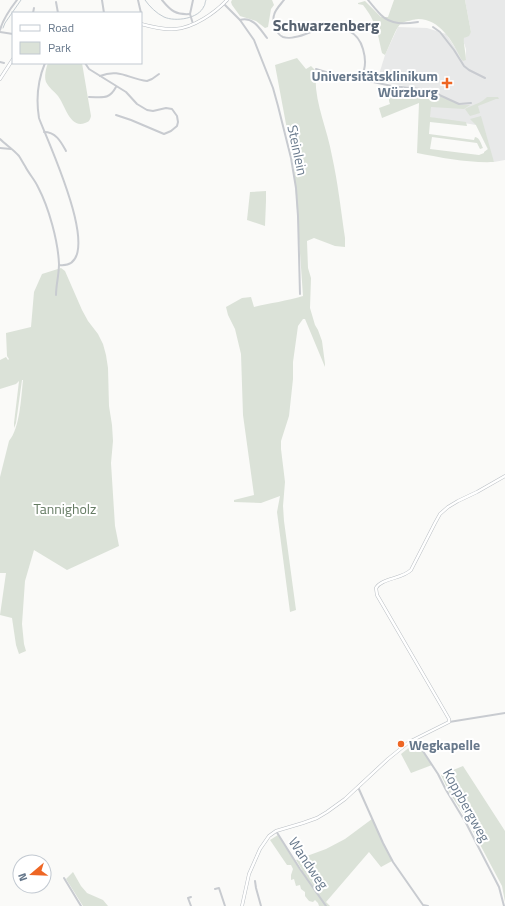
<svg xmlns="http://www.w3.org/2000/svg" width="505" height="906" font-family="'Titillium Web',sans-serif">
	<rect width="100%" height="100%" fill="#fafaf8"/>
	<!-- built -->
	<path fill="#e8e9e9" d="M465 0H505V160L494 162 476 125 428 117 426 90 377 81 385 55 398 27 427 28 446 34 456 49 461 59 466 60V49L463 40 464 38 471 32Z"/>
	<!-- green -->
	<g fill="#dbe2d8">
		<path d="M232 0H272L274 5 271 9 268 27 265 28 256 21 240 16 232 5 231 2Z"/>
		<path d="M394 0H465L471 32 469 36 464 38C463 42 466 54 466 60L463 61 461 59C453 42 440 19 418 19 418 19 412 20 412 20 406 22 402 21 398 27 394 33 389 47 385 55L382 53C378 34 376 21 363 5L358 4V3L365 1 381 17H388Z"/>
		<path d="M297 58 306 69 311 66 316 71C313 100 327 127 332 156 338 183 341 211 345 238V247L335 246 314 238 307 241 308 268 311 278 310 308 315 325 318 330 322 341 325 364V367L305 319H303L298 326 293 362V379L289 416 281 441V449L285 482 283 506 284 521 296 610 290 612 277 512 280 496 261 503 234 502V500L254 495 243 415 241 354 235 329 228 315 226 307 242 298 251 297 254 307C270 303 287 301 303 296L294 167 275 65Z"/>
		<path d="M48 63H82L91 116C90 120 89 122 85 123 70 129 65 105 58 96 54 91 49 88 46 82 44 76 46 68 48 63Z"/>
		<path d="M392 88 419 90 433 94 447 99 460 105H470L464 109 431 107 430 117 466 122 467 126 430 122 429 134 474 140 475 137C480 138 481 144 483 148L480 149 477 143 432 137 430 149 479 155 484 153V152L488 149 476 125 470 119 481 116 494 162C468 163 443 158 417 153L419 103 382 118 379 108 390 104C388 99 389 95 392 91Z"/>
		<path d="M487 97H498L499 99H496L478 106 480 113 470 116 465 109C472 105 482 103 487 97Z"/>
		<path d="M266 191V201L265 226 247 220 250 192Z"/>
		<path d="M61 268 65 271 82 310 88 321 98 334 103 344 106 355 108 368 109 406 112 425 113 441 111 463 115 526 119 546 67 570 34 550 25 581 22 624 24 644 26 651 19 654 16 645 12 618 0 615 6 573H0V477L9 441C20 428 21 398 23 380H22L16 423 14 428V423L19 381 16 384 0 389V360L6 357 8 360 9 359 7 356 6 333 31 327 34 292 42 274Z"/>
		<path d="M416 742 432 765 411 773 401 754Z"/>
		<path d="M463 766 505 831V902L502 886 466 818 449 792 441 775Z"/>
		<path d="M372 819 392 861 381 867 369 852 326 902 330 906H319L318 903 315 900 313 902 309 901 305 896V892L301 889 300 885 296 886 294 879 291 880V875L293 869 291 865H287L270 840 278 835 300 870H302L296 860 326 849 345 839Z"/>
		<path d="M73 872 81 886 87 893 103 900 108 906H83L66 879Z"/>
	</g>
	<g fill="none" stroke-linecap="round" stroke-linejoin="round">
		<!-- stream -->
		<g stroke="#c2cbd1" stroke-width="1">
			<path d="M145 0C150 7 156 13 164 17 175 22 199 19 204 6 205 6 205 1 206 0"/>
			<path d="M3 28 5 23 21 0"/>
		</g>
		<!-- secondary casing -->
		<g stroke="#babfc4" stroke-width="3.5">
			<g id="secondary">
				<path d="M141 24C152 27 164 30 175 29 193 28 215 13 227 0"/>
				<path d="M0 79 13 59"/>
				<path d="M242 906 249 874 260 849 269 836 276 831 303 823 317 818 327 812 345 799 388 759 409 742 449 722V719L445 712 377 595 376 588C382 578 402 579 411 570L435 523 440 514 448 507 458 501 477 492 505 476"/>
			</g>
		</g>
		<!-- street -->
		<g stroke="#c8cbd0" stroke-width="2">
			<path d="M102 0 104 13"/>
			<path d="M138 0 141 13"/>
			<path d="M162 0C171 11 176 15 190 14"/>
			<path d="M193 0 190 14 193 24"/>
			<path d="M284 0C280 5 275 10 274 15 272 22 276 34 283 37 286 38 292 38 295 37 305 36 314 29 324 28 342 25 358 31 363 49 365 56 366 63 364 70 364 74 362 76 361 79"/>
			<path d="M368 0C372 5 376 10 381 15 391 25 405 24 418 22"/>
			<path d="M56 2 58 13"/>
			<path d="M224 4 240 20 254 40 273 88 278 106 291 158 296 188 298 216 300 294"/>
			<path d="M33 13 34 8"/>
			<path d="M141 20V26"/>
			<path d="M240 20C253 16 260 29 267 38"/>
			<path d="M433 27 440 32 454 50 464 66 469 70 485 78"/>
			<path d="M0 30C3 19 10 9 17 0"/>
			<path d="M0 32 13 34"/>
			<path d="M0 62 4 63"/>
			<path d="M45 63C38 80 36 100 39 118 45 136 110 271 59 265"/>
			<path d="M85 63 89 69 126 92 137 104 147 110 153 111 166 108 172 109 177 116 178 122 177 126 171 131 164 134 131 120 116 115"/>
			<path d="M316 69 326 72 332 77 354 78 392 86 420 89 435 93 459 104 471 103"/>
			<path d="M100 76C119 68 129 79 147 81L152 79 159 74"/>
			<path d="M89 97C103 97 109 100 116 87"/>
			<path d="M44 132C56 132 61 142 66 151"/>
			<path d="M0 139C6 145 13 149 19 156 21 159 23 163 25 166 29 174 35 180 38 187 49 208 58 241 59 264 59 275 56 285 56 295"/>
			<path d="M0 148 11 149"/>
			<path d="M449 722 505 713"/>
			<path d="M415 739 438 774 446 790 466 823 499 887 504 906"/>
			<path d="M358 787 383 843 393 862 423 905 428 906"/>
			<path d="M276 831 300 869 326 906"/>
			<path d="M64 878 81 906"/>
			<path d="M255 881 256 888 261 906"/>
			<path d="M215 889 219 888 225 906"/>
			<path d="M191 906 188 898 191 897"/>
		</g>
		<!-- secondary -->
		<use href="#secondary" stroke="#fff" stroke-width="2.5"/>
	</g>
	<!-- markers -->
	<g fill="#ee6624" stroke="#fff" stroke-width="1.5">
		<path d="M445 77h4v4h4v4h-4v4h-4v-4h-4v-4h4z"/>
		<circle cx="401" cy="744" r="4"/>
	</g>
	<g text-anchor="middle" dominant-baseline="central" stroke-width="4" stroke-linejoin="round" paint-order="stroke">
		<!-- poi labels -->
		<g font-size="14" font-weight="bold" fill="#67788b" stroke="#fff" text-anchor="end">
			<text x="438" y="75">Universitätsklinikum<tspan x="438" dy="16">Würzburg</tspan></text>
			<text x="409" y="744" text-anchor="start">Wegkapelle</text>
		</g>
		<!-- street labels -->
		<g font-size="14" fill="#67788b" stroke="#fff">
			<text transform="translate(298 150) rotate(78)">Steinlein</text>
			<text transform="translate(467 805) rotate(61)">Koppbergweg</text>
			<text transform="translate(309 863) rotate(56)">Wandweg</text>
		</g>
		<!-- park labels -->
		<g font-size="14" fill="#657b63" stroke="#fff">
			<text x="65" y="508">Tannigholz</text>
		</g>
		<!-- quarter labels -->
		<g font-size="16" font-weight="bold" fill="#56616f" stroke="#fff">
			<text x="326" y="25">Schwarzenberg</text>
		</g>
	</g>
	<!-- legend -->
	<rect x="12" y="12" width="130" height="52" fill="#ffffff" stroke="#c2c9d1"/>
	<rect x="20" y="25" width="20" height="6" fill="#ffffff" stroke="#c2c9d1"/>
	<text x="48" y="32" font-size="12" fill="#67788b">Road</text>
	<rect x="20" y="42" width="20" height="12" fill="#dbe2d8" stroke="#c2c9d1"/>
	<text x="48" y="52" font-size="12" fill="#67788b">Park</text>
	<!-- north arrow -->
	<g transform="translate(32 874) rotate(251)"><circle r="19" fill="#ffffff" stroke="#c2c9d1"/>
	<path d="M0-3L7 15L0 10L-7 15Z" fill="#ee6624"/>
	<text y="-6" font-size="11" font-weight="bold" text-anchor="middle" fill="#67788b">N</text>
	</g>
</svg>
